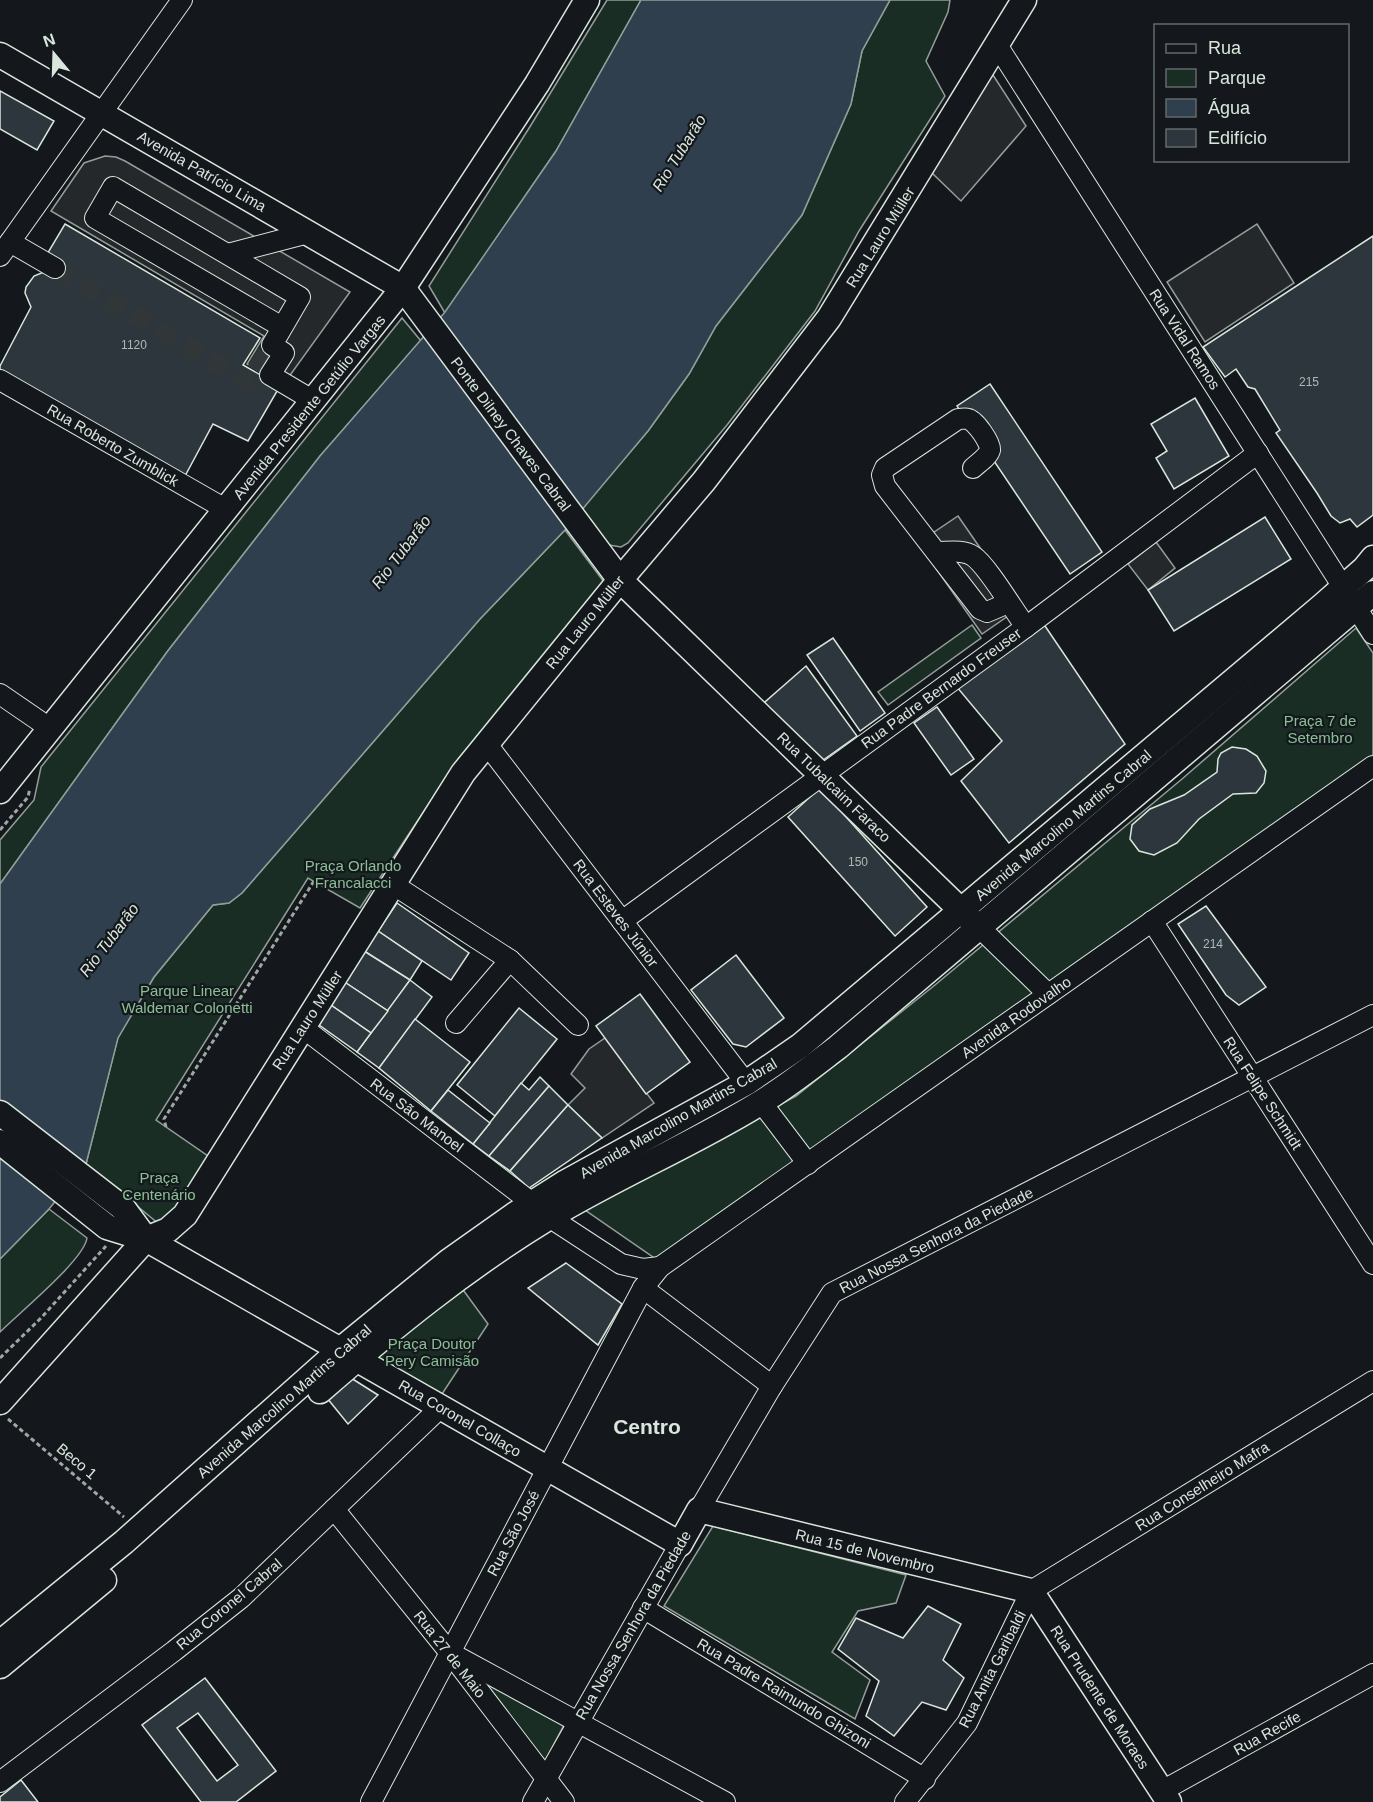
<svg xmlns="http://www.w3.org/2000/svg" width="1373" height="1802" font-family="Arial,sans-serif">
	<rect width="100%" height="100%" fill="#14181c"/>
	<!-- green -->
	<g fill="#1a2d24" stroke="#939e99" stroke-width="1.5">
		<path d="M607 0H641L556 151 445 313 429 286 531 125Z"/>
		<path d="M890 0H950L948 12 926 61 945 96 859 231 815 311 727 425 628 543 621 547 609 545 580 510 648 431 689 374 716 326 802 215 851 104 862 51Z"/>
		<path d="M402 318 421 341 320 456 167 652 0 884V840L34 800 41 767Z"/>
		<path d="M565 530 604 582 459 758 360 908 308 878 156 1120 208 1156 182 1203 159 1224 86 1164 118 1037 154 977 213 905 229 903 242 893 480 619Z"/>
		<path d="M972 625 981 638 888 705 878 692Z"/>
		<path d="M1356 628 1373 653V756L656 1259 585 1210 796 1096 935 985 1182 779Z"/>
		<path d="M49 1209 87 1238C84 1260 19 1313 0 1332V1259Z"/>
		<path d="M461 1287 488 1324 442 1394 374 1359Z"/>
		<path d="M713 1526 906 1575 896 1603 858 1611 832 1652 870 1680 855 1719 664 1606Z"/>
		<path d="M473 1673 565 1723 545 1761Z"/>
	</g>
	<!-- parking -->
	<g fill="#24282b" stroke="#939e99" stroke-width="1.5">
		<path d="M991 72 1026 126 961 201 931 172Z"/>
		<path d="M105 156 116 157 125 161 350 292 283 385 247 364 264 336 51 211 84 163Z"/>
		<path d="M1257 224 1294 283 1205 342 1167 282Z"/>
		<path d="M958 516 1021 607 982 634 918 543Z"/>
		<path d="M1156 542 1175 568 1148 590 1128 564Z"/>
		<path d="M605 1038 654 1103 602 1138 568 1105 585 1088 571 1074 589 1049Z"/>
	</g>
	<!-- water -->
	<path fill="#2f3f4d" stroke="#939e99" stroke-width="1.5" d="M641 0H890L862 51 851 104 802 215 716 326 689 374 648 431 565 530 480 619 242 893 229 903 213 905 154 977 118 1038 86 1164 49 1209 0 1259V884L167 652 320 456 445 312 556 151Z"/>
	<!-- building -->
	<g fill="#2c363c" stroke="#d8e6dc" stroke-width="1.5" fill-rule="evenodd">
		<path d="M0 91 54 121 37 150 0 129Z"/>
		<path d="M65 224 260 338 243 365 280 386 248 441 213 424 185 476 0 370V366L31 307 25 293 26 287 34 276 44 272 46 256Z"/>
		<path d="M1373 236V515L1357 527 1350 519 1340 523 1331 516 1317 493 1276 433 1280 430 1255 389 1248 387 1236 369 1225 377 1203 347Z"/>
		<path d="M990 384 1102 552 1070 574 957 406Z"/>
		<path d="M1195 398 1229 456 1174 489 1156 458 1167 451 1151 424Z"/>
		<path d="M1265 517 1291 559 1174 631 1148 590Z"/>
		<path d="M1043 623 1125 744 1009 843 961 781 1002 741 956 686Z"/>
		<path d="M833 638 885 713 860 731 807 655Z"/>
		<path d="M806 666 857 736 815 766 758 708Z"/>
		<path d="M937 707 974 759 951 775 914 723Z"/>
		<path d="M1232 747 1246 749 1257 756 1266 771 1264 783 1256 793 1233 794 1199 819 1177 843 1154 855 1139 851 1130 839 1132 825 1150 809 1184 795 1217 772 1218 759 1221 753Z"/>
		<path d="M820 788 927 907 895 936 788 817Z"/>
		<path d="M397 903 469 953 451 980 378 931Z"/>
		<path d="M1206 906 1266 987 1239 1005 1226 995 1178 924Z"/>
		<path d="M378 931 422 961 410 980 364 951Z"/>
		<path d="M364 951 410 980 388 1011 343 981Z"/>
		<path d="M736 955 784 1018 746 1047 733 1044 691 990Z"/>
		<path d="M410 980 432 997 379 1068 357 1052Z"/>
		<path d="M343 981 388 1011 371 1033 328 1003Z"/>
		<path d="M640 994 690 1062 646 1094 596 1026Z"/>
		<path d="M328 1003 371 1033 357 1052 315 1022Z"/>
		<path d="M519 1008 557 1039 495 1116 457 1085Z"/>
		<path d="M415 1019 470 1062 431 1111 379 1068Z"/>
		<path d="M540 1077 549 1086 489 1156 473 1144 521 1083 529 1090Z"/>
		<path d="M549 1086 568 1105 510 1171 489 1156Z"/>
		<path d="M448 1090 490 1123 473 1144 431 1111Z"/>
		<path d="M568 1105 602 1138 529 1188 510 1171Z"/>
		<path d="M566 1263 622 1304 598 1345 528 1288Z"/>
		<path d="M351 1378 378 1395 348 1424 327 1398Z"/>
		<path d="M928 1606 961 1624 943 1660 964 1678 946 1710 922 1702 894 1736 866 1716 879 1681 838 1649 856 1618 903 1638Z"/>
		<path d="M205 1678 276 1771 236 1802H201L142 1725ZM198 1713 238 1765 217 1781 177 1728Z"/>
		<path d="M21 1780 38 1802H0V1797Z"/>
	</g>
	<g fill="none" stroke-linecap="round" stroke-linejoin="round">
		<!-- minor-tunnel -->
		<path stroke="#313739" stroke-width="20" stroke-dasharray="20 10" stroke-linecap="butt" d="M55 268 249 383 272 345"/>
		<!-- minor casing -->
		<g stroke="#d8e6dc" stroke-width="22">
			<g id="minor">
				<path d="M997 45 1373 634"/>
				<path d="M10 242 55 268"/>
				<path d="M228 254 308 233"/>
				<path d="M0 256 182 0"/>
				<path d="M282 327 95 218 113 187 300 297 272 345 284 353 270 375 314 401"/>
				<path d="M0 380 227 510"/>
				<path d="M973 468C978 463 988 457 990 450 991 443 975 420 968 419 965 418 962 419 958 419L885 468 882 475 885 486 980 609 987 612 1008 603"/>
				<path d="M937 552C948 552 963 549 973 556 987 565 1014 611 1026 627"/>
				<path d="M0 694 51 729"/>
				<path d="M486 743 746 1083"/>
				<path d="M394 885 510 960 578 1025"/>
				<path d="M622 921 1026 627 1258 453"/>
				<path d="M1152 921 1373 1264"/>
				<path d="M979 927 1048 994"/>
				<path d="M456 1023 510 960"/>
				<path d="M302 1027 532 1203"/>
				<path d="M761 1102 808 1164"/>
				<path d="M549 1217 621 1264 643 1269 660 1267"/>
				<path d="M643 1288 772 1386"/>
				<path d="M334 1509 450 1653 564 1802"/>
				<path d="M699 1510 772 1386 832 1293 1373 1015"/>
				<path d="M643 1608 925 1779"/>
				<path d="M458 1657 725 1802"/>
				<path d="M0 1782 174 1651 241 1598 441 1407"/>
				<path d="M1162 1791 1373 1674"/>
				<path d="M371 1802 643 1288 660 1267 1373 766"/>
				<path d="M533 1802 680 1544"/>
				<path d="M905 1802 967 1723 1031 1591 1373 1381"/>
			</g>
		</g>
		<!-- major casing -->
		<g stroke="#d8e6dc" stroke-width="27">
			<g id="major">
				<path d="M0 55 403 288 620 580 973 922"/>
				<path d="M0 791 403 288 537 84 587 0"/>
				<path d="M0 1113 124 1209 146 1239"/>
				<path d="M0 1142 107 1227 146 1239 680 1544 699 1510 1031 1591 1169 1802"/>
				<path d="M320 1391C392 1328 466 1268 548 1218 617 1176 692 1145 760 1103 788 1086 813 1066 838 1047L1373 593"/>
				<path d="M0 1402 146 1239 168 1230 185 1215 463 773 620 580 704 481 829 318 1024 0"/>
				<path d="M0 1643 124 1542 340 1350 449 1261 514 1215 566 1182 746 1083 800 1046 1322 606 1364 569 1373 558"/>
				<path d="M0 1666 104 1580"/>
			</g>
		</g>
		<!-- path -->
		<g stroke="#9da8a2" stroke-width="3" stroke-dasharray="4.5 3" stroke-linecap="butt">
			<path d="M0 830 28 797 30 788"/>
			<path d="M166 1127 164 1119 314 881"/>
			<path d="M0 1358 41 1318 106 1246"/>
			<path d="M8 1419 124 1517"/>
		</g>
		<!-- minor -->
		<use href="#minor" stroke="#14181c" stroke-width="20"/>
		<!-- major -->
		<use href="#major" stroke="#14181c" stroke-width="24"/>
	</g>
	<g text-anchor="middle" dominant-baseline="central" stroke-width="4.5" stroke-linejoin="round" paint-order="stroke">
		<!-- number labels -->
		<g font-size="12" fill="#adbab4">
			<text x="134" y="345">1120</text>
			<text x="1309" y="382">215</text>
			<text x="858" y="862">150</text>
			<text x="1213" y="944">214</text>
		</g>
		<!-- street labels -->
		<g font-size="15" fill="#d8e6dc" stroke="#14181c">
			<text transform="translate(202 171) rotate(30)">Avenida Patrício Lima</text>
			<text transform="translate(880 237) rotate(-58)">Rua Lauro Müller</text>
			<text transform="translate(1185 339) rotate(57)">Rua Vidal Ramos</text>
			<text transform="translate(309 407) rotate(-51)">Avenida Presidente Getúlio Vargas</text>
			<text transform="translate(511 434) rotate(53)">Ponte Dilney Chaves Cabral</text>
			<text transform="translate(113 445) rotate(30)">Rua Roberto Zumblick</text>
			<text transform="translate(585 622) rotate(-51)">Rua Lauro Müller</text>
			<text transform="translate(941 688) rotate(-36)">Rua Padre Bernardo Freuser</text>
			<text transform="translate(834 787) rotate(44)">Rua Tubalcaim Faraco</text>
			<text transform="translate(1063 825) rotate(-40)">Avenida Marcolino Martins Cabral</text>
			<text transform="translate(616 913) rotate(53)">Rua Esteves Júnior</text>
			<text transform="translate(1016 1017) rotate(-35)">Avenida Rodovalho</text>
			<text transform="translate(307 1020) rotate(-57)">Rua Lauro Müller</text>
			<text transform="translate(1263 1093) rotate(57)">Rua Felipe Schmidt</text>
			<text transform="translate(417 1115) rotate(37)">Rua São Manoel</text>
			<text transform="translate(678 1118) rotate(-30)">Avenida Marcolino Martins Cabral</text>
			<text transform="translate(936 1240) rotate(-27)">Rua Nossa Senhora da Piedade</text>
			<text transform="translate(284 1401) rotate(-41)">Avenida Marcolino Martins Cabral</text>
			<text transform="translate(460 1418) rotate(30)">Rua Coronel Collaço</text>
			<text transform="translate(77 1461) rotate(40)">Beco 1</text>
			<text transform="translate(1202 1486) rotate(-32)">Rua Conselheiro Mafra</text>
			<text transform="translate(513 1533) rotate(-62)">Rua São José</text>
			<text transform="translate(865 1551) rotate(14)">Rua 15 de Novembro</text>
			<text transform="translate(229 1604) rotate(-40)">Rua Coronel Cabral</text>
			<text transform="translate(633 1625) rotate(-60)">Rua Nossa Senhora da Piedade</text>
			<text transform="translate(450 1654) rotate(52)">Rua 27 de Maio</text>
			<text transform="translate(992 1669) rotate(-63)">Rua Anita Garibaldi</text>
			<text transform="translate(784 1693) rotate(31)">Rua Padre Raimundo Ghizoni</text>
			<text transform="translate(1100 1697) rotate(57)">Rua Prudente de Moraes</text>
			<text transform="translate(1267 1733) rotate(-29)">Rua Recife</text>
		</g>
		<!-- park labels -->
		<g font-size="15" fill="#8ac095" stroke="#14181c">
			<text x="1320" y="720">Praça 7 de<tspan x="1320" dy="17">Setembro</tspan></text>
			<text x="353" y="865">Praça Orlando<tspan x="353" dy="17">Francalacci</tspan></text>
			<text x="187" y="990">Parque Linear<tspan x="187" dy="17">Waldemar Colonetti</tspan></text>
			<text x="159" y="1177">Praça<tspan x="159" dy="17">Centenário</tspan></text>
			<text x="432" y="1343">Praça Doutor<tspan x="432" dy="17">Pery Camisão</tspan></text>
		</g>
		<!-- water labels -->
		<g font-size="16" font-style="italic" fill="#d8e6dc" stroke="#14181c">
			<text transform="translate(679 153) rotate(-58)">Rio Tubarão</text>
			<text transform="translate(401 552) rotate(-53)">Rio Tubarão</text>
			<text transform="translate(109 940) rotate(-53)">Rio Tubarão</text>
		</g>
		<!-- district labels -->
		<g font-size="21" font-weight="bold" fill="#d8e6dc" stroke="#14181c">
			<text x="647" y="1426">Centro</text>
		</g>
	</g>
	<!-- legend -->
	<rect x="1154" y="24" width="195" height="138" fill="#14181c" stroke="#626a69" stroke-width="1.5"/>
	<rect x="1166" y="44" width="30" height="9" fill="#14181c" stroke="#626a69" stroke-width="1.5"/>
	<text x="1208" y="54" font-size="18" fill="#d8e6dc">Rua</text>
	<rect x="1166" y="69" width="30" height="18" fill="#1a2d24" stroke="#626a69" stroke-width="1.5"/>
	<text x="1208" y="84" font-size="18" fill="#d8e6dc">Parque</text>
	<rect x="1166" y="99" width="30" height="18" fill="#2f3f4d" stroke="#626a69" stroke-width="1.5"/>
	<text x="1208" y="114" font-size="18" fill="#d8e6dc">Água</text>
	<rect x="1166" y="129" width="30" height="18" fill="#2c363c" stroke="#626a69" stroke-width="1.5"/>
	<text x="1208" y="144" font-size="18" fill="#d8e6dc">Edifício</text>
	<!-- north arrow -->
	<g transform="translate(54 54) rotate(341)" stroke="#14181c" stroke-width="4.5" paint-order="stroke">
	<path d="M0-4.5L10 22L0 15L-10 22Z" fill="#d8e6dc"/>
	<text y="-9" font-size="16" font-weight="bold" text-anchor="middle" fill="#d8e6dc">N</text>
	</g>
</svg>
